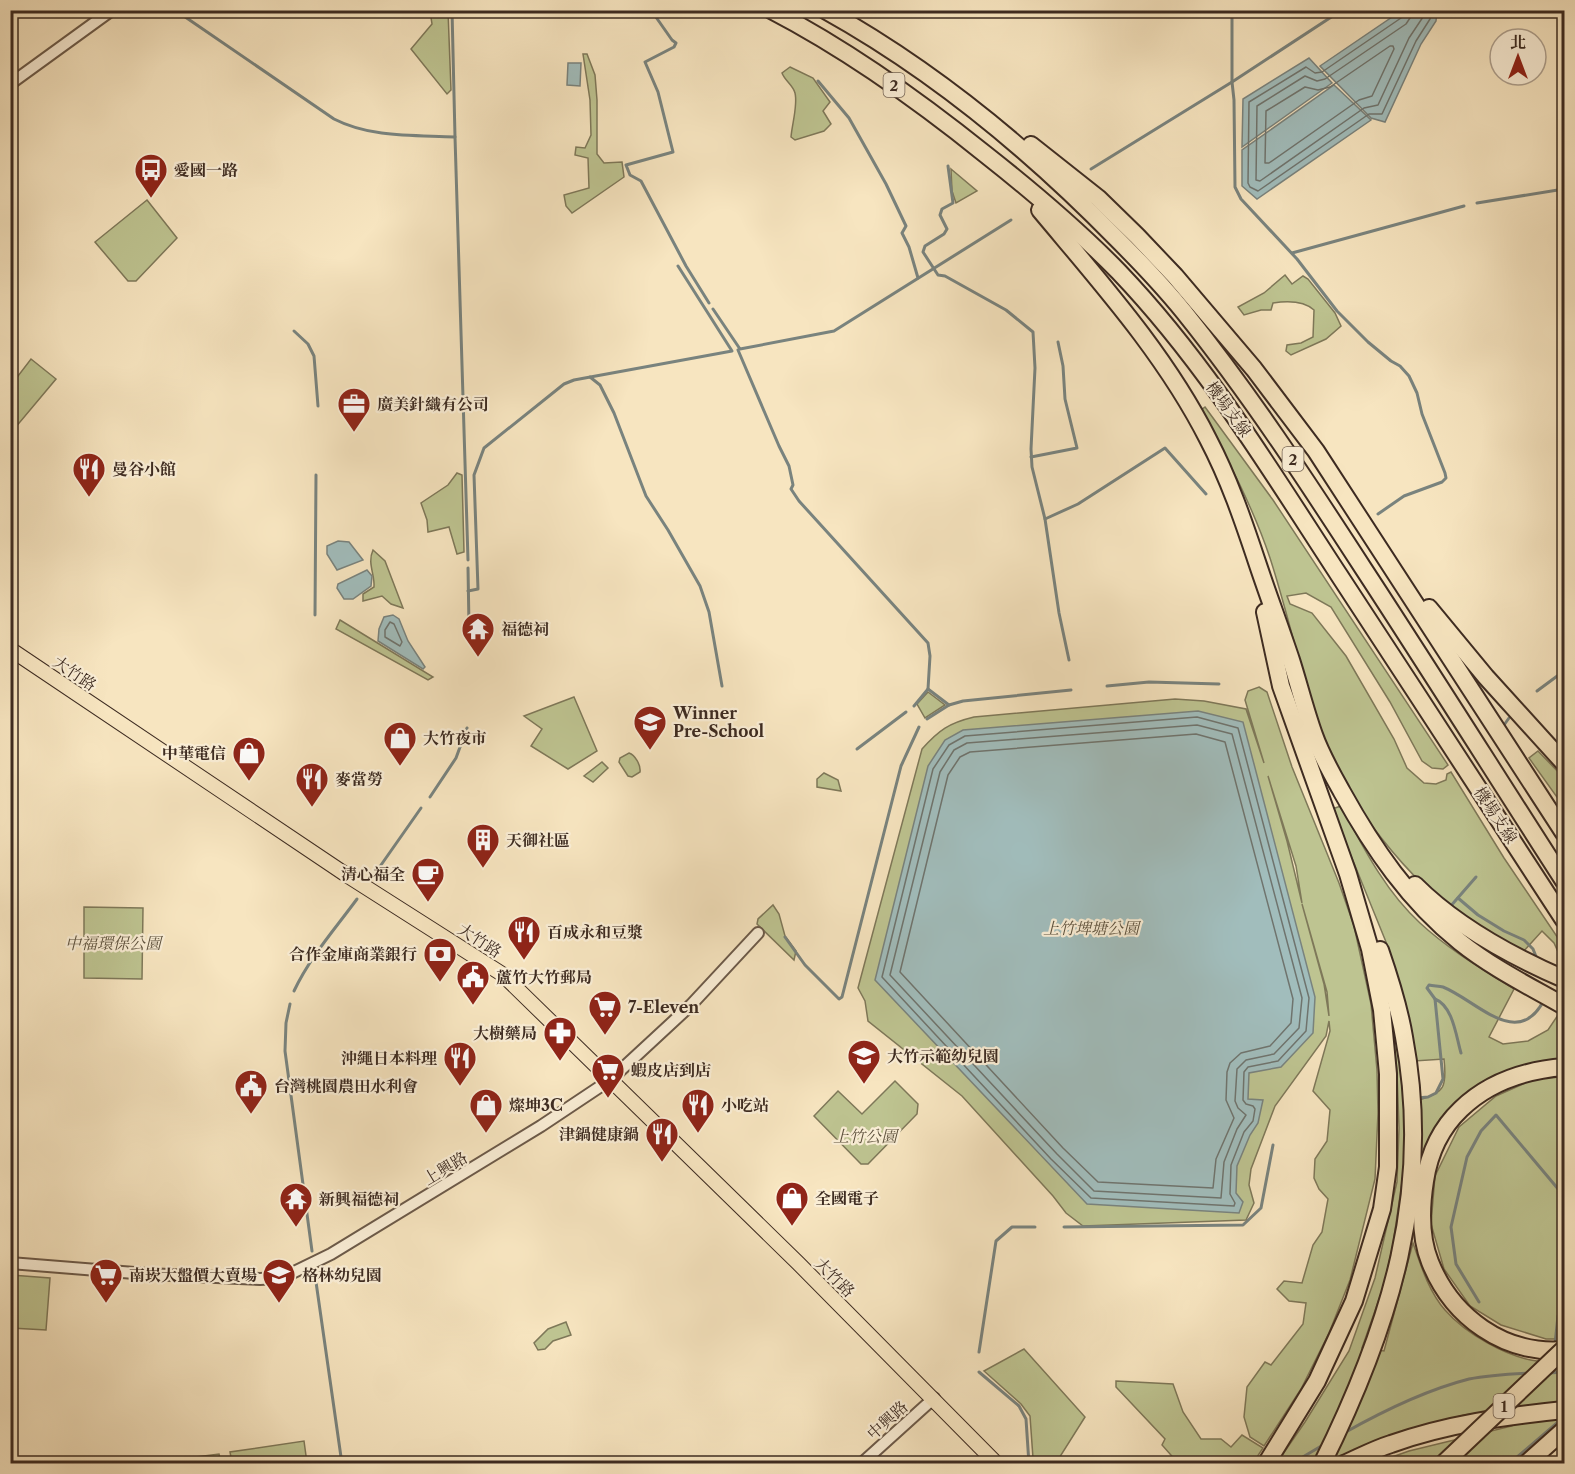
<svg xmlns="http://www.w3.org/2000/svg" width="1575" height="1474" font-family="'Libre Caslon Text','Noto Serif TC',serif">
	<rect width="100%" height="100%" fill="#f7e5c0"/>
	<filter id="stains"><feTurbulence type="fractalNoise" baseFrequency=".00333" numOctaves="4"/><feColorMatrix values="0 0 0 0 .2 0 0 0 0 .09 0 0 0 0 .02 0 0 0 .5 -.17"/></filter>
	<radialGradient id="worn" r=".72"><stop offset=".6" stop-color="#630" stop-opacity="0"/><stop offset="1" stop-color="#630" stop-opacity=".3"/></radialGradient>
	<!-- green -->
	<g fill="#bec491" stroke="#7e7859" stroke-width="1.5" fill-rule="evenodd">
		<path d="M430 11H448L451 90 447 94 411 49 432 24Z"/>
		<path d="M583 54H587L595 75 597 100V154L604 163 622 162 624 177 572 213 566 206 564 195 589 188 588 158 575 155 576 147 585 148 591 135 590 100Z"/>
		<path d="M790 67 813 78 830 102 823 111 831 124 824 131 795 140 791 137C792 124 798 105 795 93 793 85 785 81 782 73Z"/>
		<path d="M951 169 977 191 956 203 952 191Z"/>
		<path d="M147 200 177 238 136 281H128L95 242Z"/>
		<path d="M1285 275 1292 284 1303 276 1308 279 1335 313 1341 326 1326 339 1291 355 1286 351 1287 345 1301 343 1313 337 1314 310C1304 301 1286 301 1273 303L1271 310H1261L1244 315 1238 307 1264 293Z"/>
		<path d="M31 359 56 379 15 428 11 424V377L15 380Z"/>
		<path d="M1205 407 1273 500 1448 765 1443 769 1432 768 1422 761 1390 702 1331 607 1306 593 1287 596 1290 604 1312 613 1346 656 1394 739 1407 768 1424 783 1436 784 1446 780 1447 774 1451 772 1504 858 1564 947V965L1554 943 1542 931 1522 953C1498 938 1471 924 1449 907 1419 885 1384 844 1363 813 1311 737 1298 644 1270 558 1253 507 1227 458 1201 410Z"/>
		<path d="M457 473 462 475 464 552 457 554 449 527 428 532 427 520 421 503 448 485Z"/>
		<path d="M373 550 385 561 403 608 391 604 382 596 363 601V594L374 587C375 574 367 563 373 550Z"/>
		<path d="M340 620 433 677 428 680 336 629Z"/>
		<path d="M1259 687 1267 692 1292 767 1339 883 1354 926 1371 1004 1377 1070 1378 1113 1375 1179 1350 1280 1329 1333 1301 1389 1264 1446 1250 1437 1244 1417 1247 1387 1265 1362 1271 1365 1303 1324 1306 1303 1289 1301 1277 1289 1284 1281 1302 1283 1313 1245 1322 1232 1328 1199 1319 1189 1314 1178 1315 1159 1327 1141 1330 1110 1313 1091 1330 1031 1329 1021 1326 1036 1275 1106 1251 1169 1249 1185 1254 1203 1246 1220 1083 1226 1066 1213 1053 1196 962 1096 868 1021 865 1001 858 988 922 749C939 730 949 723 974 717L1175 699 1204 701 1246 709 1264 763 1245 700 1248 691ZM1268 776 1296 866 1302 903 1287 841ZM1302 904 1327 992 1329 1016 1324 984Z"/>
		<path d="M928 692 945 705 925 718 917 704Z"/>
		<path d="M574 697 597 751 568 769 531 746 542 729 524 716Z"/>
		<path d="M1538 751 1564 778V807L1529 758Z"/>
		<path d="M629 753C635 755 641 765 640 772L632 777 628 776 619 762 620 758Z"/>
		<path d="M602 762 608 768 593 782 584 776Z"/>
		<path d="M824 773 838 780 841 791 817 787V779Z"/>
		<path d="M1341 806C1363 847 1385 891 1420 923 1448 949 1482 969 1514 989L1489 1037 1503 1044 1528 1041 1548 1030 1558 1015 1564 996V1061C1525 1062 1489 1072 1460 1100 1454 1105 1447 1110 1443 1116 1430 1136 1425 1163 1417 1185L1419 1100C1445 1093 1447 1086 1444 1059L1414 1061 1401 991 1386 942 1332 809Z"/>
		<path d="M773 905 779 914 785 936 796 951 794 960 757 924 758 919Z"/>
		<path d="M84 907 143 908 142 979 84 978Z"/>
		<path d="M1393 1029 1403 1066 1405 1161 1393 1244 1384 1285 1362 1348 1384 1351 1413 1243C1421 1266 1429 1292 1445 1310 1465 1333 1506 1357 1537 1361 1546 1362 1555 1361 1564 1361V1419L1514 1463H1375L1409 1451 1512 1426 1514 1408 1464 1415 1394 1434 1343 1455 1327 1463 1276 1464 1305 1422 1349 1351 1375 1278 1397 1182 1399 1128 1397 1072Z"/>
		<path d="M1564 1076V1339H1546L1501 1325 1470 1306 1444 1269 1431 1224 1435 1176 1459 1127 1496 1096 1534 1079Z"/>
		<path d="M895 1081 918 1104 917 1114 868 1164H861L814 1116 838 1091 862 1114Z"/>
		<path d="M11 1275 50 1278 46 1330 11 1328Z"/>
		<path d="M566 1322 571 1335 553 1341 545 1349 538 1350 534 1343 548 1329Z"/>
		<path d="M1024 1349 1085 1417 1056 1463H1041L1033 1458 1030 1416 1021 1404 984 1371Z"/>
		<path d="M1116 1381 1173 1384 1183 1412 1201 1439H1221L1231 1447 1242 1435 1263 1448 1253 1463H1178L1162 1445 1165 1439 1116 1387Z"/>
		<path d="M304 1441 307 1463H232L230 1452Z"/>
		<path d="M219 1454 221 1463H148Z"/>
	</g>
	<!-- water -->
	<g fill="#a1bdbc" stroke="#79837e" stroke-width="1.5">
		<path d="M1401 11H1437L1436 21 1421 44 1385 122 1371 118 1320 66Z"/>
		<path d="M1309 58 1332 83 1242 147 1243 99Z"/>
		<path d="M568 63H581L580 86 567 85Z"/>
		<path d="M1334 85 1371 120 1257 199 1242 186V150Z"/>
		<path d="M338 541 349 542 363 560 337 570 327 554V546Z"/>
		<path d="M367 570 372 576 371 586 353 599H344L337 588 338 584Z"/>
		<path d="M393 615 399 619 408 641 425 667 423 669 378 641 379 629 384 617Z"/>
		<path d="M1198 711 1243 722 1315 997 1313 1033 1281 1067 1249 1073 1248 1099 1263 1100 1258 1123 1250 1135 1237 1166 1236 1193 1243 1202 1239 1213 1087 1204 875 980 928 766 945 740 963 730Z"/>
	</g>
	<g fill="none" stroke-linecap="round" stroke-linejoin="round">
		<!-- shore -->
		<g stroke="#6f746e" stroke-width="1.5">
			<path d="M1404 10 1401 18 1322 72 1315 73 1306 67 1249 102 1248 183 1250 187 1258 191 1369 114H1382L1416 41 1430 19 1431 10"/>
			<path d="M1411 10 1410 18 1406 24 1325 79 1317 81 1305 76 1257 106 1256 180 1260 181 1364 108 1378 105 1409 38 1423 17 1424 10"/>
			<path d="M1390 46H1393L1394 49 1372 96 1359 100 1269 163H1265L1266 111 1305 87 1318 90 1330 87Z"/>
			<path d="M390 622 394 624 402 642 400 646 385 637V630Z"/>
			<path d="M1197 717 1238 728 1309 998 1306 1031 1278 1061 1248 1067 1244 1072 1243 1100 1246 1104 1253 1106 1255 1109 1253 1121 1244 1132 1231 1165 1230 1194 1235 1203 1234 1206 1091 1198 1051 1159 882 977 933 769 949 745 965 736Z"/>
			<path d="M1197 725 1232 734 1302 998 1299 1028 1274 1054 1246 1060 1237 1069 1235 1101 1238 1108 1246 1115 1237 1129 1224 1162 1221 1198 1094 1191 1057 1154 890 975 940 772 954 750 967 743Z"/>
			<path d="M1196 734 1225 742 1293 999 1291 1023 1270 1046 1241 1053 1230 1063 1227 1072 1226 1100 1234 1118 1216 1159 1213 1188 1098 1182 1063 1148 900 972 948 775 960 757 970 752Z"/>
		</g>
		<!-- stream -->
		<g stroke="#79837e" stroke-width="3">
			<path d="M175 10 334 119C371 138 414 135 455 137L452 10"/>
			<path d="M651 10 672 40 676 43 674 47 645 62 658 92 673 152 626 165 630 175 641 181 686 266 709 303"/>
			<path d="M1342 10 1232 82 1234 100 1235 187 1241 199 1297 259 1337 311 1368 342 1391 361 1400 366 1409 376 1417 393 1422 414 1445 473 1446 478 1442 482 1404 496 1378 514"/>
			<path d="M818 81 849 118 886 184 906 226 902 233 909 247 918 278"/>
			<path d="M455 137 468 560"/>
			<path d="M948 166 953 203 942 209 940 215 947 229 944 234 925 246 923 252 938 275 945 276 1006 310 1033 332 1035 368 1031 449 1032 467 1045 519 1059 613 1069 660"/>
			<path d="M1091 169 1232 82V10"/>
			<path d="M1477 203 1564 189"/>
			<path d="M1292 253 1464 206"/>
			<path d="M713 309 740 349 834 331 1011 220"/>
			<path d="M294 331 308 344 314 356 318 406"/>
			<path d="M738 350 779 446 789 466 793 485 791 489 799 501 928 643 930 656 928 689 914 706"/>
			<path d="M590 377 600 385 614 413 646 496 668 530 700 586 709 612 722 686"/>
			<path d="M1031 457 1077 448 1065 399 1063 366 1058 342"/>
			<path d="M1045 519 1078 504 1165 448 1206 494"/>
			<path d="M468 568 469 626"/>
			<path d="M468 591 478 589 474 475 484 448 564 384 574 380 732 351 678 266"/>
			<path d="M315 615 316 475"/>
			<path d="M1107 686 1149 682 1219 684"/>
			<path d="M1537 691 1564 671"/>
			<path d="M949 705 963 701 1071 690"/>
			<path d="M927 719 949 705 928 689"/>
			<path d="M1504 725 1509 718"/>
			<path d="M857 749 906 712"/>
			<path d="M430 797 456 758 467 728"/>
			<path d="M374 875 421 808"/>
			<path d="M1458 898 1478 915 1504 931 1524 940 1533 949 1537 959"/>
			<path d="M1449 908 1476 877"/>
			<path d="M785 937 805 965 839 999 842 997 901 766 919 727"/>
			<path d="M294 991C310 957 335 929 357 899"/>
			<path d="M1435 999 1427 988 1429 985C1433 986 1439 986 1443 987 1476 1000 1518 1051 1544 1000"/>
			<path d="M290 1004 286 1023 285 1051 312 1251"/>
			<path d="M1417 1098 1428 1097 1436 1093 1443 1079 1435 999C1453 1006 1456 1036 1461 1053"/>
			<path d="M1064 1227 1243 1225 1261 1208 1273 1145"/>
			<path d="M315 1275 342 1464"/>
			<path d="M1479 1302 1456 1264 1451 1227 1467 1157 1481 1131 1496 1115 1564 1196"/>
			<path d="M1555 1344 1558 1316 1564 1301"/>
			<path d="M979 1352 996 1241 1012 1227H1035"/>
			<path d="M1559 1361 1564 1376"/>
			<path d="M979 1372 1019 1406 1026 1419 1029 1464"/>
			<path d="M1549 1373 1564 1372"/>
			<path d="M1344 1433C1383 1411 1426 1390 1469 1379 1489 1375 1510 1374 1530 1373"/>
			<path d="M1291 1464 1323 1445"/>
			<path d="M1509 1464 1564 1417"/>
		</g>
		<!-- minor casing -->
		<g stroke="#6c5a49" stroke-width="14">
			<g id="minor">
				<path d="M10 84 112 10"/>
				<path d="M10 1263 147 1274 260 1279 276 1278 290 1274 331 1254 541 1126 610 1080 691 1005 758 933"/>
				<path d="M861 1464 934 1398"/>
			</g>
		</g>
		<!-- major casing -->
		<g stroke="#3d2b21" stroke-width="16">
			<path id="major" d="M10 649 345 874 502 974 798 1263 997 1464"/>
		</g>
		<!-- highway casing -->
		<g stroke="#3d2b21" stroke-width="20">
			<g id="highway">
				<path d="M771 10C848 50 918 100 985 154 1032 191 1078 230 1119 272 1206 363 1271 471 1339 575 1414 690 1490 805 1564 920"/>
				<path d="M825 10C933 70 1031 151 1117 239 1140 262 1163 286 1184 312 1249 393 1306 480 1363 568 1431 672 1497 777 1564 881"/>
				<path d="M1031 145 1098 198 1137 236 1175 276 1254 369 1316 451 1564 833"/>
				<path d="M1040 210C1100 282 1165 354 1208 439 1229 479 1243 520 1257 562 1268 595 1280 627 1291 660 1299 685 1305 710 1314 735 1321 755 1332 774 1342 792 1373 848 1409 901 1460 942 1491 967 1529 986 1564 1006"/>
				<path d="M1429 608 1486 677 1564 763"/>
				<path d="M1265 612 1281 686 1348 874 1370 949 1382 1010 1388 1074V1167L1382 1209 1354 1301 1317 1381 1266 1464"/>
				<path d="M1415 885C1457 927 1511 956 1564 979"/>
				<path d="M1564 1067C1527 1070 1489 1082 1461 1109 1441 1128 1429 1154 1425 1181 1421 1206 1420 1237 1430 1262 1452 1317 1504 1355 1564 1350"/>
				<path d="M1322 1464C1390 1327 1433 1191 1404 1037 1399 1007 1390 979 1380 950"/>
				<path d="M1344 1464C1360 1457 1375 1449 1391 1444 1447 1424 1506 1416 1564 1410"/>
				<path d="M1526 1464 1564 1430"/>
			</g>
		</g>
		<!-- minor -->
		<use href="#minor" stroke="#faeed6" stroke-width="10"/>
		<!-- major -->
		<use href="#major" stroke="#f7e5c0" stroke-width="14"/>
		<!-- highway -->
		<use href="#highway" stroke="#f7e5c0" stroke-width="16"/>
		<!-- highway-bridge casing -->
		<g stroke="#3d2b21" stroke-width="20" stroke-linecap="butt">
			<path id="highway-bridge" d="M1443 1464 1564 1349"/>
		</g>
		<!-- highway-bridge -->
		<use href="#highway-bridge" stroke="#f7e5c0" stroke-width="16"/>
	</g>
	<!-- icons -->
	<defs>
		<g id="bus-pin" transform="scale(1.725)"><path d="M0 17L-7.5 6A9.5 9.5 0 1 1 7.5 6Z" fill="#8f2418" stroke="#faeed6"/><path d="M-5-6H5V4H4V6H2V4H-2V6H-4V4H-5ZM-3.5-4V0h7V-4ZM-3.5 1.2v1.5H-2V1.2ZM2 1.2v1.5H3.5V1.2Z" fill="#fff"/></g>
		<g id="office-pin" transform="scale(1.725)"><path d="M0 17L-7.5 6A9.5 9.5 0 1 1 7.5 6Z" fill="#8f2418" stroke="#faeed6"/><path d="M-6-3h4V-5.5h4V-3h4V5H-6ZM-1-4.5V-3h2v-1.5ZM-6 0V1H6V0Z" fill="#fff"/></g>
		<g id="restaurant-pin" transform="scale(1.725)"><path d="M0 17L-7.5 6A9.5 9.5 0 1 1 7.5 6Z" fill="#8f2418" stroke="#faeed6"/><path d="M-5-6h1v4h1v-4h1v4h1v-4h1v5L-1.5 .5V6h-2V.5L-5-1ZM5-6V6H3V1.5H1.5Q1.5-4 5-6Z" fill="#fff"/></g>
		<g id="temple-pin" transform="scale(1.725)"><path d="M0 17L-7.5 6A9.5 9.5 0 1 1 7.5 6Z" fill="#8f2418" stroke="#faeed6"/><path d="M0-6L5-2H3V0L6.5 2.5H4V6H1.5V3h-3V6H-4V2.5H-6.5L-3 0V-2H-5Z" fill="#fff"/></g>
		<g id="school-pin" transform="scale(1.725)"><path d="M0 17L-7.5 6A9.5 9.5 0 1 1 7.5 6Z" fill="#8f2418" stroke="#faeed6"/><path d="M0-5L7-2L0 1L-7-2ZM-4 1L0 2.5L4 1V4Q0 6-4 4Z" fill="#fff"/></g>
		<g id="shop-pin" transform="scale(1.725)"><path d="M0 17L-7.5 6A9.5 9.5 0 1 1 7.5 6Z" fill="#8f2418" stroke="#faeed6"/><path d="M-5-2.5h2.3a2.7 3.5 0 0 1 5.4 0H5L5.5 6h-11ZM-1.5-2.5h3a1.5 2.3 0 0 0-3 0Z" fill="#fff"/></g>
		<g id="building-pin" transform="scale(1.725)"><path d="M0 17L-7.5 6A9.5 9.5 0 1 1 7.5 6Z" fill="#8f2418" stroke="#faeed6"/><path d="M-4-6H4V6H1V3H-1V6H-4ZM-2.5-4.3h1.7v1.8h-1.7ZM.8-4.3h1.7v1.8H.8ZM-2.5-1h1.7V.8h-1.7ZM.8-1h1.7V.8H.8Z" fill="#fff"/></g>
		<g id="cafe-pin" transform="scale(1.725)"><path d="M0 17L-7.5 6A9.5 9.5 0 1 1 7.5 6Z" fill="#8f2418" stroke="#faeed6"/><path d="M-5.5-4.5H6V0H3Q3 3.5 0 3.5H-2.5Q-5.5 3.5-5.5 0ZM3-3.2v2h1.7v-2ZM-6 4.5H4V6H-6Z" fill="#fff"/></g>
		<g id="bank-pin" transform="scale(1.725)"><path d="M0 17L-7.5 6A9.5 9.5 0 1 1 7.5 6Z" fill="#8f2418" stroke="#faeed6"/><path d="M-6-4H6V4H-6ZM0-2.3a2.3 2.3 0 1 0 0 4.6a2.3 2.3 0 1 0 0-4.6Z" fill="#fff"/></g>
		<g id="civic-pin" transform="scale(1.725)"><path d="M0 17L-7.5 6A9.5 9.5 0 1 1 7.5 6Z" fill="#8f2418" stroke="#faeed6"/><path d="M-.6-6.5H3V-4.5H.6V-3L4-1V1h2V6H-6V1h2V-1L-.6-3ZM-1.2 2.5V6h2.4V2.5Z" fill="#fff"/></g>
		<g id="supermarket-pin" transform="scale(1.725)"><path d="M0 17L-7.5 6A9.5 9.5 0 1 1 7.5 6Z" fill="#8f2418" stroke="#faeed6"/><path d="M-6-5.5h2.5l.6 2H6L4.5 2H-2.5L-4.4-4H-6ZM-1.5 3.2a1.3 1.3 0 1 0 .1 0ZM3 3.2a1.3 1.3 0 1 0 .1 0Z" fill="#fff"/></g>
		<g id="pharmacy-pin" transform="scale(1.725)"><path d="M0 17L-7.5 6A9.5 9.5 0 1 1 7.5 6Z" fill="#8f2418" stroke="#faeed6"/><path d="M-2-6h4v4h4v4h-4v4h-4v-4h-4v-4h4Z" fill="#fff"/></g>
	</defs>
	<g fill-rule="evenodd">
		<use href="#bus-pin" x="151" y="170"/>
		<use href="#office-pin" x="354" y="404"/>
		<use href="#restaurant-pin" x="89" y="469"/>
		<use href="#temple-pin" x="478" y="629"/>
		<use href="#school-pin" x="650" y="722"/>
		<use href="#shop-pin" x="400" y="738"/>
		<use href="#shop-pin" x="249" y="753"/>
		<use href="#restaurant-pin" x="312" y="779"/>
		<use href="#building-pin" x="483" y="840"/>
		<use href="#cafe-pin" x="428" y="874"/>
		<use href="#restaurant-pin" x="524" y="932"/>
		<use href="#bank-pin" x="440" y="954"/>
		<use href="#civic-pin" x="473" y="977"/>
		<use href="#supermarket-pin" x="605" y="1007"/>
		<use href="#pharmacy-pin" x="560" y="1033"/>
		<use href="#school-pin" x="864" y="1056"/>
		<use href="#restaurant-pin" x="460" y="1058"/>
		<use href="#supermarket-pin" x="608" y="1070"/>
		<use href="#civic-pin" x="251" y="1086"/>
		<use href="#shop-pin" x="486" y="1105"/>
		<use href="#restaurant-pin" x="698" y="1105"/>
		<use href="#restaurant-pin" x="662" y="1134"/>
		<use href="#shop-pin" x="792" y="1198"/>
		<use href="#temple-pin" x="296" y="1199"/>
		<use href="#supermarket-pin" x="106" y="1275"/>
		<use href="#school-pin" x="279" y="1275"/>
	</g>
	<g text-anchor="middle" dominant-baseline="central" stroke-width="4.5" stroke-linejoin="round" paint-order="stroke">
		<!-- shield labels -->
		<g fill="#faeed6" stroke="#766657" stroke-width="1.5">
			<rect x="883.5" y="73" width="21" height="24" rx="4.5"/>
			<rect x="1282.5" y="447" width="21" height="24" rx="4.5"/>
			<rect x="1493.5" y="1394" width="21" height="24" rx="4.5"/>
		</g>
		<g font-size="15" font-weight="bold" fill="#3d2b21">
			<text x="894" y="85">2</text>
			<text x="1293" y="459">2</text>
			<text x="1504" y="1406">1</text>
		</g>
		<!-- poi labels -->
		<g font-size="16" font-weight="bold" fill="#3d2b21" stroke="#faeed6" text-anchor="start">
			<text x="174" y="170">愛國一路</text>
			<text x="377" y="404">廣美針織有公司</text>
			<text x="112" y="469">曼谷小館</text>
			<text x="501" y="629">福德祠</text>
			<text x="673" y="713">Winner<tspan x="673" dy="18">Pre-School</tspan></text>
			<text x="423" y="738">大竹夜市</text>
			<text x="226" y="753" text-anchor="end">中華電信</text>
			<text x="335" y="779">麥當勞</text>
			<text x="506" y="840">天御社區</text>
			<text x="405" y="874" text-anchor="end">清心福全</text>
			<text x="547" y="932">百成永和豆漿</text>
			<text x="417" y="954" text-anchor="end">合作金庫商業銀行</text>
			<text x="496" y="977">蘆竹大竹郵局</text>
			<text x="628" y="1007">7-Eleven</text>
			<text x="537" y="1033" text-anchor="end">大樹藥局</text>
			<text x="887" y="1056">大竹示範幼兒園</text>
			<text x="437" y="1058" text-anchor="end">沖繩日本料理</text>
			<text x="631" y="1070">蝦皮店到店</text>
			<text x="274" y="1086">台灣桃園農田水利會</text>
			<text x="509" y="1105">燦坤3C</text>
			<text x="721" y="1105">小吃站</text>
			<text x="639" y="1134" text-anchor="end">津鍋健康鍋</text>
			<text x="815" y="1198">全國電子</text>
			<text x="319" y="1199">新興福德祠</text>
			<text x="129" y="1275">南崁大盤價大賣場</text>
			<text x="302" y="1275">格林幼兒園</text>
		</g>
		<!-- street labels -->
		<g font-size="16" fill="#3d2b21" stroke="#faeed6">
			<text transform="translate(1229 409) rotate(54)">機場支線</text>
			<text transform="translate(75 673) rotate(34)">大竹路</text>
			<text transform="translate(1496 815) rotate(57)">機場支線</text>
			<text transform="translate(480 940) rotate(33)">大竹路</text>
			<text transform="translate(445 1168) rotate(-31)">上興路</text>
			<text transform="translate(835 1277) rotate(45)">大竹路</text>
			<text transform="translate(887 1420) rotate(-42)">中興路</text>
		</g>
		<!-- park labels -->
		<g font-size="16" font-style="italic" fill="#5d513d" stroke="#faeed6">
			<text x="1091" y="928">上竹埤塘公園</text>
			<text x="113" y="943">中福環保公園</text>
			<text x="865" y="1136">上竹公園</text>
		</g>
	</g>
	<!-- margin -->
	<rect width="1575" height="1474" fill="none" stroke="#f7e5c0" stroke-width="36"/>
	<rect x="12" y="12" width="1551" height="1450" fill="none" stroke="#3d2b21" stroke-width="3"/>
	<rect x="18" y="18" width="1539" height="1438" fill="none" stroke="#3d2b21" stroke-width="1.5"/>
	<!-- north arrow -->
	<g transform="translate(1518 57)"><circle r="28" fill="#faeed6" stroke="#aea08e" stroke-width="1.5"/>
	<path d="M0-4.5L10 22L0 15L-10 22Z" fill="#8f2418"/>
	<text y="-9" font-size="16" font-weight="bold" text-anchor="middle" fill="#3d2b21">北</text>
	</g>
	<rect width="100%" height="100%" filter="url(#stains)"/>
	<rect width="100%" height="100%" fill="url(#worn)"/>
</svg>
